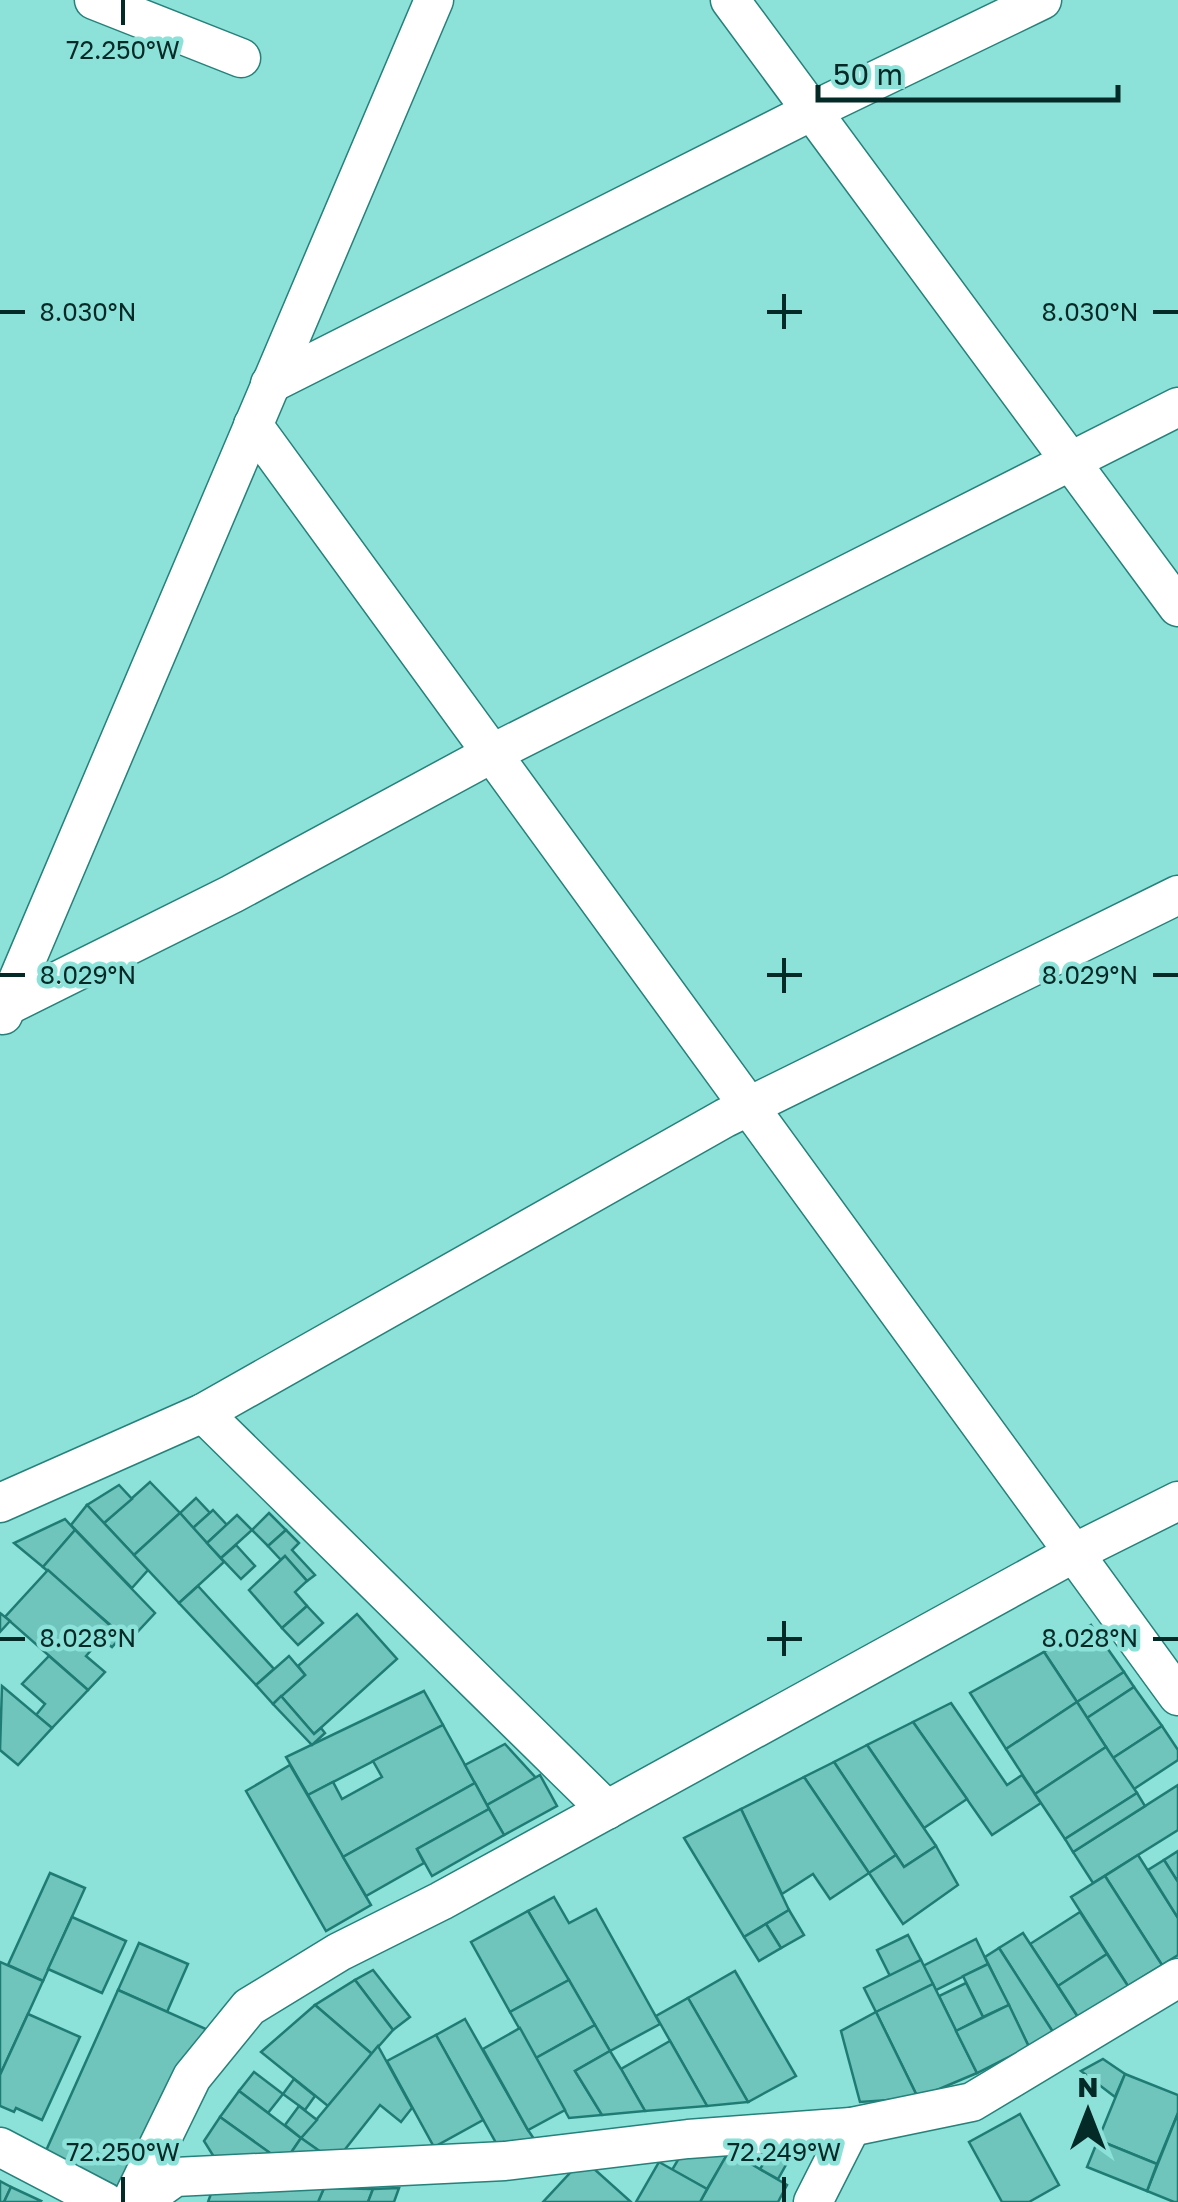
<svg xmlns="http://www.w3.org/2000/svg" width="1178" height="2202" font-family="'Golos Text',sans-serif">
	<rect width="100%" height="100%" fill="#8ce1d9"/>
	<!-- building -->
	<g fill="#6fc4bc" stroke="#1f7c75" stroke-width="2.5">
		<path d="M150 1482 180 1513 134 1555 104 1523Z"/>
		<path d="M119 1485 132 1499 104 1523 87 1505Z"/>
		<path d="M196 1498 210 1513 193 1528 180 1513Z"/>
		<path d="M87 1505 148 1570 132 1588 71 1525Z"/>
		<path d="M213 1510 227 1525 207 1543 193 1528Z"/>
		<path d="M180 1513 224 1562 179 1603 134 1555Z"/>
		<path d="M269 1513 286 1530 268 1546 252 1530Z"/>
		<path d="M237 1515 252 1530 221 1558 207 1543Z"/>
		<path d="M65 1519 75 1530 43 1567 14 1543Z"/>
		<path d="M75 1530 155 1613 129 1641 43 1567Z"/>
		<path d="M286 1530 299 1543 292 1550 315 1575 307 1581 285 1556 281 1560 268 1546Z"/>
		<path d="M236 1545 255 1566 241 1579 221 1558Z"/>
		<path d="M285 1556 307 1581 295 1592 307 1606 282 1628 249 1590Z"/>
		<path d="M48 1570 122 1636 112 1647 101 1639 86 1656 105 1672 88 1690 5 1617Z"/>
		<path d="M198 1586 274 1669 256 1685 179 1603Z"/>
		<path d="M307 1606 323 1623 298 1645 282 1628Z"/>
		<path d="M0 1613 10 1621 0 1632Z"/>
		<path d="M357 1614 397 1659 314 1734 281 1696 305 1675 298 1666Z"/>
		<path d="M1091 1625 1124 1672 1077 1702 1044 1652Z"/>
		<path d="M1044 1652 1077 1702 1006 1749 970 1693Z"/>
		<path d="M49 1656 88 1690 52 1728 36 1715 45 1704 22 1684Z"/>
		<path d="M289 1656 305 1675 273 1704 256 1685Z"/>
		<path d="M1124 1672 1134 1687 1087 1718 1077 1702Z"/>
		<path d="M2 1686 52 1728 18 1765 0 1750Z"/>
		<path d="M1134 1687 1162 1726 1113 1758 1087 1718Z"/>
		<path d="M424 1691 443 1725 308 1795 286 1757Z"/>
		<path d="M281 1696 314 1734 321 1728 325 1733 312 1745 273 1704Z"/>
		<path d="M1077 1702 1106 1747 1035 1794 1006 1749Z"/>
		<path d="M951 1703 1007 1785 1022 1775 1041 1803 992 1835 913 1722Z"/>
		<path d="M913 1722 967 1799 924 1828 867 1745Z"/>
		<path d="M443 1725 475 1783 343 1857 308 1795 333 1782 342 1799 382 1777 373 1761Z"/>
		<path d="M1162 1726 1178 1750V1760L1134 1789 1113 1758Z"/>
		<path d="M505 1744 536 1778 487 1805 465 1765Z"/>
		<path d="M867 1745 936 1846 904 1867 834 1762Z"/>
		<path d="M1106 1747 1137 1793 1065 1839 1035 1794Z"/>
		<path d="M834 1762 896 1855 869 1873 804 1777Z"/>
		<path d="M290 1765 371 1905 326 1931 246 1791Z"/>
		<path d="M540 1775 557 1806 504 1835 487 1805Z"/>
		<path d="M804 1777 869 1873 830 1899 813 1874 782 1894 741 1809Z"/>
		<path d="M475 1783 489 1809 417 1849 424 1863 366 1896 343 1857Z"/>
		<path d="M1178 1785V1830L1093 1883 1073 1852Z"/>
		<path d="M1137 1793 1145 1806 1073 1852 1065 1839Z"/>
		<path d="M489 1809 504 1835 432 1876 417 1849Z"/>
		<path d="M741 1809 789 1910 744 1937 684 1838Z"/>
		<path d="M936 1846 958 1885 903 1924 869 1873 896 1855 904 1867Z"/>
		<path d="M1178 1851V1882L1164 1860Z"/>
		<path d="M1138 1855 1178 1918V1955L1162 1965 1105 1876Z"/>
		<path d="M1164 1860 1178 1882V1918L1148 1870Z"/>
		<path d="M50 1873 85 1888 43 1981 8 1965Z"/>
		<path d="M1105 1876 1162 1965 1128 1986 1071 1897Z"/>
		<path d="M554 1897 569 1923 596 1909 660 2024 610 2051 528 1911Z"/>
		<path d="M789 1910 804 1935 781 1948 766 1924Z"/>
		<path d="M528 1911 569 1980 510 2012 471 1942Z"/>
		<path d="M1080 1912 1107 1954 1058 1986 1030 1944Z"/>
		<path d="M72 1917 126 1941 102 1993 48 1969Z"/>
		<path d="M766 1924 781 1948 759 1961 744 1937Z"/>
		<path d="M1023 1933 1078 2017 1053 2032 999 1948Z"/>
		<path d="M908 1935 921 1960 890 1976 877 1950Z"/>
		<path d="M976 1939 988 1964 936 1990 923 1966Z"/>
		<path d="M139 1943 188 1964 167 2012 118 1990Z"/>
		<path d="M999 1948 1053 2032 1029 2047 985 1957Z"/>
		<path d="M1107 1954 1128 1986 1078 2017 1058 1986Z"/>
		<path d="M921 1960 933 1984 876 2012 864 1988Z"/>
		<path d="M0 1962 43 1981 0 2075Z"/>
		<path d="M988 1964 1009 2005 983 2017 963 1976Z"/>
		<path d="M373 1970 410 2017 393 2030 355 1980Z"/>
		<path d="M735 1971 796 2076 748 2102 688 1998Z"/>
		<path d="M355 1980 393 2030 372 2054 315 2005Z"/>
		<path d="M569 1980 595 2025 536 2058 510 2012Z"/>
		<path d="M966 1983 983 2017 956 2031 939 1996Z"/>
		<path d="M933 1984 977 2073 918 2098 876 2012Z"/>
		<path d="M118 1990 206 2029 118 2187 45 2153Z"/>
		<path d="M688 1998 748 2102 707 2106 656 2016Z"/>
		<path d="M315 2005 372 2054 328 2106 261 2052Z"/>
		<path d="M1009 2005 1029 2047 977 2073 956 2031Z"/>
		<path d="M876 2012 918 2098 860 2102 841 2031Z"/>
		<path d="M28 2014 80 2037 42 2120 16 2108 14 2112 0 2106V2075Z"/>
		<path d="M465 2019 528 2130 536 2142 500 2150 436 2035Z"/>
		<path d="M595 2025 610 2051 575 2071 602 2115 569 2118 536 2058Z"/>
		<path d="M520 2028 565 2110 528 2130 483 2049Z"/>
		<path d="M436 2035 483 2120 434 2147 387 2061Z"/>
		<path d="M670 2041 707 2106 645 2111 621 2069Z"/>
		<path d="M378 2046 412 2108 401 2122 380 2105 335 2162 301 2138Z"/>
		<path d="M610 2051 621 2069 645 2111 602 2115 575 2071Z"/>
		<path d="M1103 2059 1125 2074 1115 2097 1081 2071Z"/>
		<path d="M254 2072 283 2094 268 2113 239 2091Z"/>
		<path d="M1125 2074 1178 2095V2113L1157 2164 1098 2140Z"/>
		<path d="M294 2079 315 2096 305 2110 283 2094Z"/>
		<path d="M239 2091 301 2138 284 2163 220 2117Z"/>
		<path d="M299 2106 317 2120 301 2138 285 2125Z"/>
		<path d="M1178 2113V2202H1174L1147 2191Z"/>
		<path d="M1020 2114 1059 2185 1029 2202H1002L969 2142Z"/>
		<path d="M220 2117 284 2163 219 2165 204 2141Z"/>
		<path d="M301 2138 335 2162 284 2163Z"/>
		<path d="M737 2138 707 2189 672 2170 689 2141Z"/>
		<path d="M1098 2140 1157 2164 1147 2191 1087 2167Z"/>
		<path d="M729 2151 787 2185 778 2202H700Z"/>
		<path d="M770 2153 787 2163 778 2179 760 2169Z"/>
		<path d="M583 2159 631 2202H543Z"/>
		<path d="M659 2162 707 2189 700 2202H636Z"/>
		<path d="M0 2181 11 2187 4 2202H0Z"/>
		<path d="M11 2187 41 2201 40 2202H4Z"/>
		<path d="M324 2188 373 2189 368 2202H318Z"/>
		<path d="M324 2188 318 2202H208L212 2191Z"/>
		<path d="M399 2188 394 2202H368L373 2189Z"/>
	</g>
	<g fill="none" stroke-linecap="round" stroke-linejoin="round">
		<!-- minor casing -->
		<g stroke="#26817a" stroke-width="41">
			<g id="minor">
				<path d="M94 0 241 58"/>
				<path d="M730 0 1178 607"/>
				<path d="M270 384 812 111 1042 0"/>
				<path d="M253 425 1178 1696"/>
				<path d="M7 1006 232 894 491 754 1178 407"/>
				<path d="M3 1015 434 0"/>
				<path d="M203 1413 607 1810"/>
				<path d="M0 1503 203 1413 725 1118 1178 895"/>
				<path d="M0 2147 105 2202"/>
				<path d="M131 2202 192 2077 249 2007 339 1952 441 1901 1074 1553 1178 1501"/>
				<path d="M140 2202 175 2177 505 2161 688 2139 851 2127 972 2102 1178 1978"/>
				<path d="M813 2202 851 2127"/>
			</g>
		</g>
		<!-- minor -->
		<use href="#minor" stroke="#fff" stroke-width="38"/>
	</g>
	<!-- ticks -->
	<path fill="none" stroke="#042a27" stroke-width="4" d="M123 0V25M784 294V329M0 312H25M767 312H802M1153 312H1178M784 958V993M0 975H25M767 975H802M1153 975H1178M784 1621V1656M0 1639H25M767 1639H802M1153 1639H1178M123 2177V2202M784 2177V2202"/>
	<g font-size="25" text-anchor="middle" fill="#042a27" stroke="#8ce1d9" stroke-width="9" stroke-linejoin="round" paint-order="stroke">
		<text x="123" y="59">72.250°W</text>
		<text x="88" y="321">8.030°N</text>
		<text x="1090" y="321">8.030°N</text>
		<text x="88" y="984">8.029°N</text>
		<text x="1090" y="984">8.029°N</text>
		<text x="88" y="1647">8.028°N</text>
		<text x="1090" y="1647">8.028°N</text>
		<text x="123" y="2161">72.250°W</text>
		<text x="784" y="2161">72.249°W</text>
	</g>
	<!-- north arrow -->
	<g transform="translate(1088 2112)" stroke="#8ce1d9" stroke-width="8" paint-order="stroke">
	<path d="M0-8L18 38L0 25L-18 38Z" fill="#042a27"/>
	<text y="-15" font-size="28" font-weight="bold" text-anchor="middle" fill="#042a27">N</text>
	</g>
	<!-- scale -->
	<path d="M818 85v15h300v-15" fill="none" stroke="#042a27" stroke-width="5"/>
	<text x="833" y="85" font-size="30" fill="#042a27" stroke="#8ce1d9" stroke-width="8" paint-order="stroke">50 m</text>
</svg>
